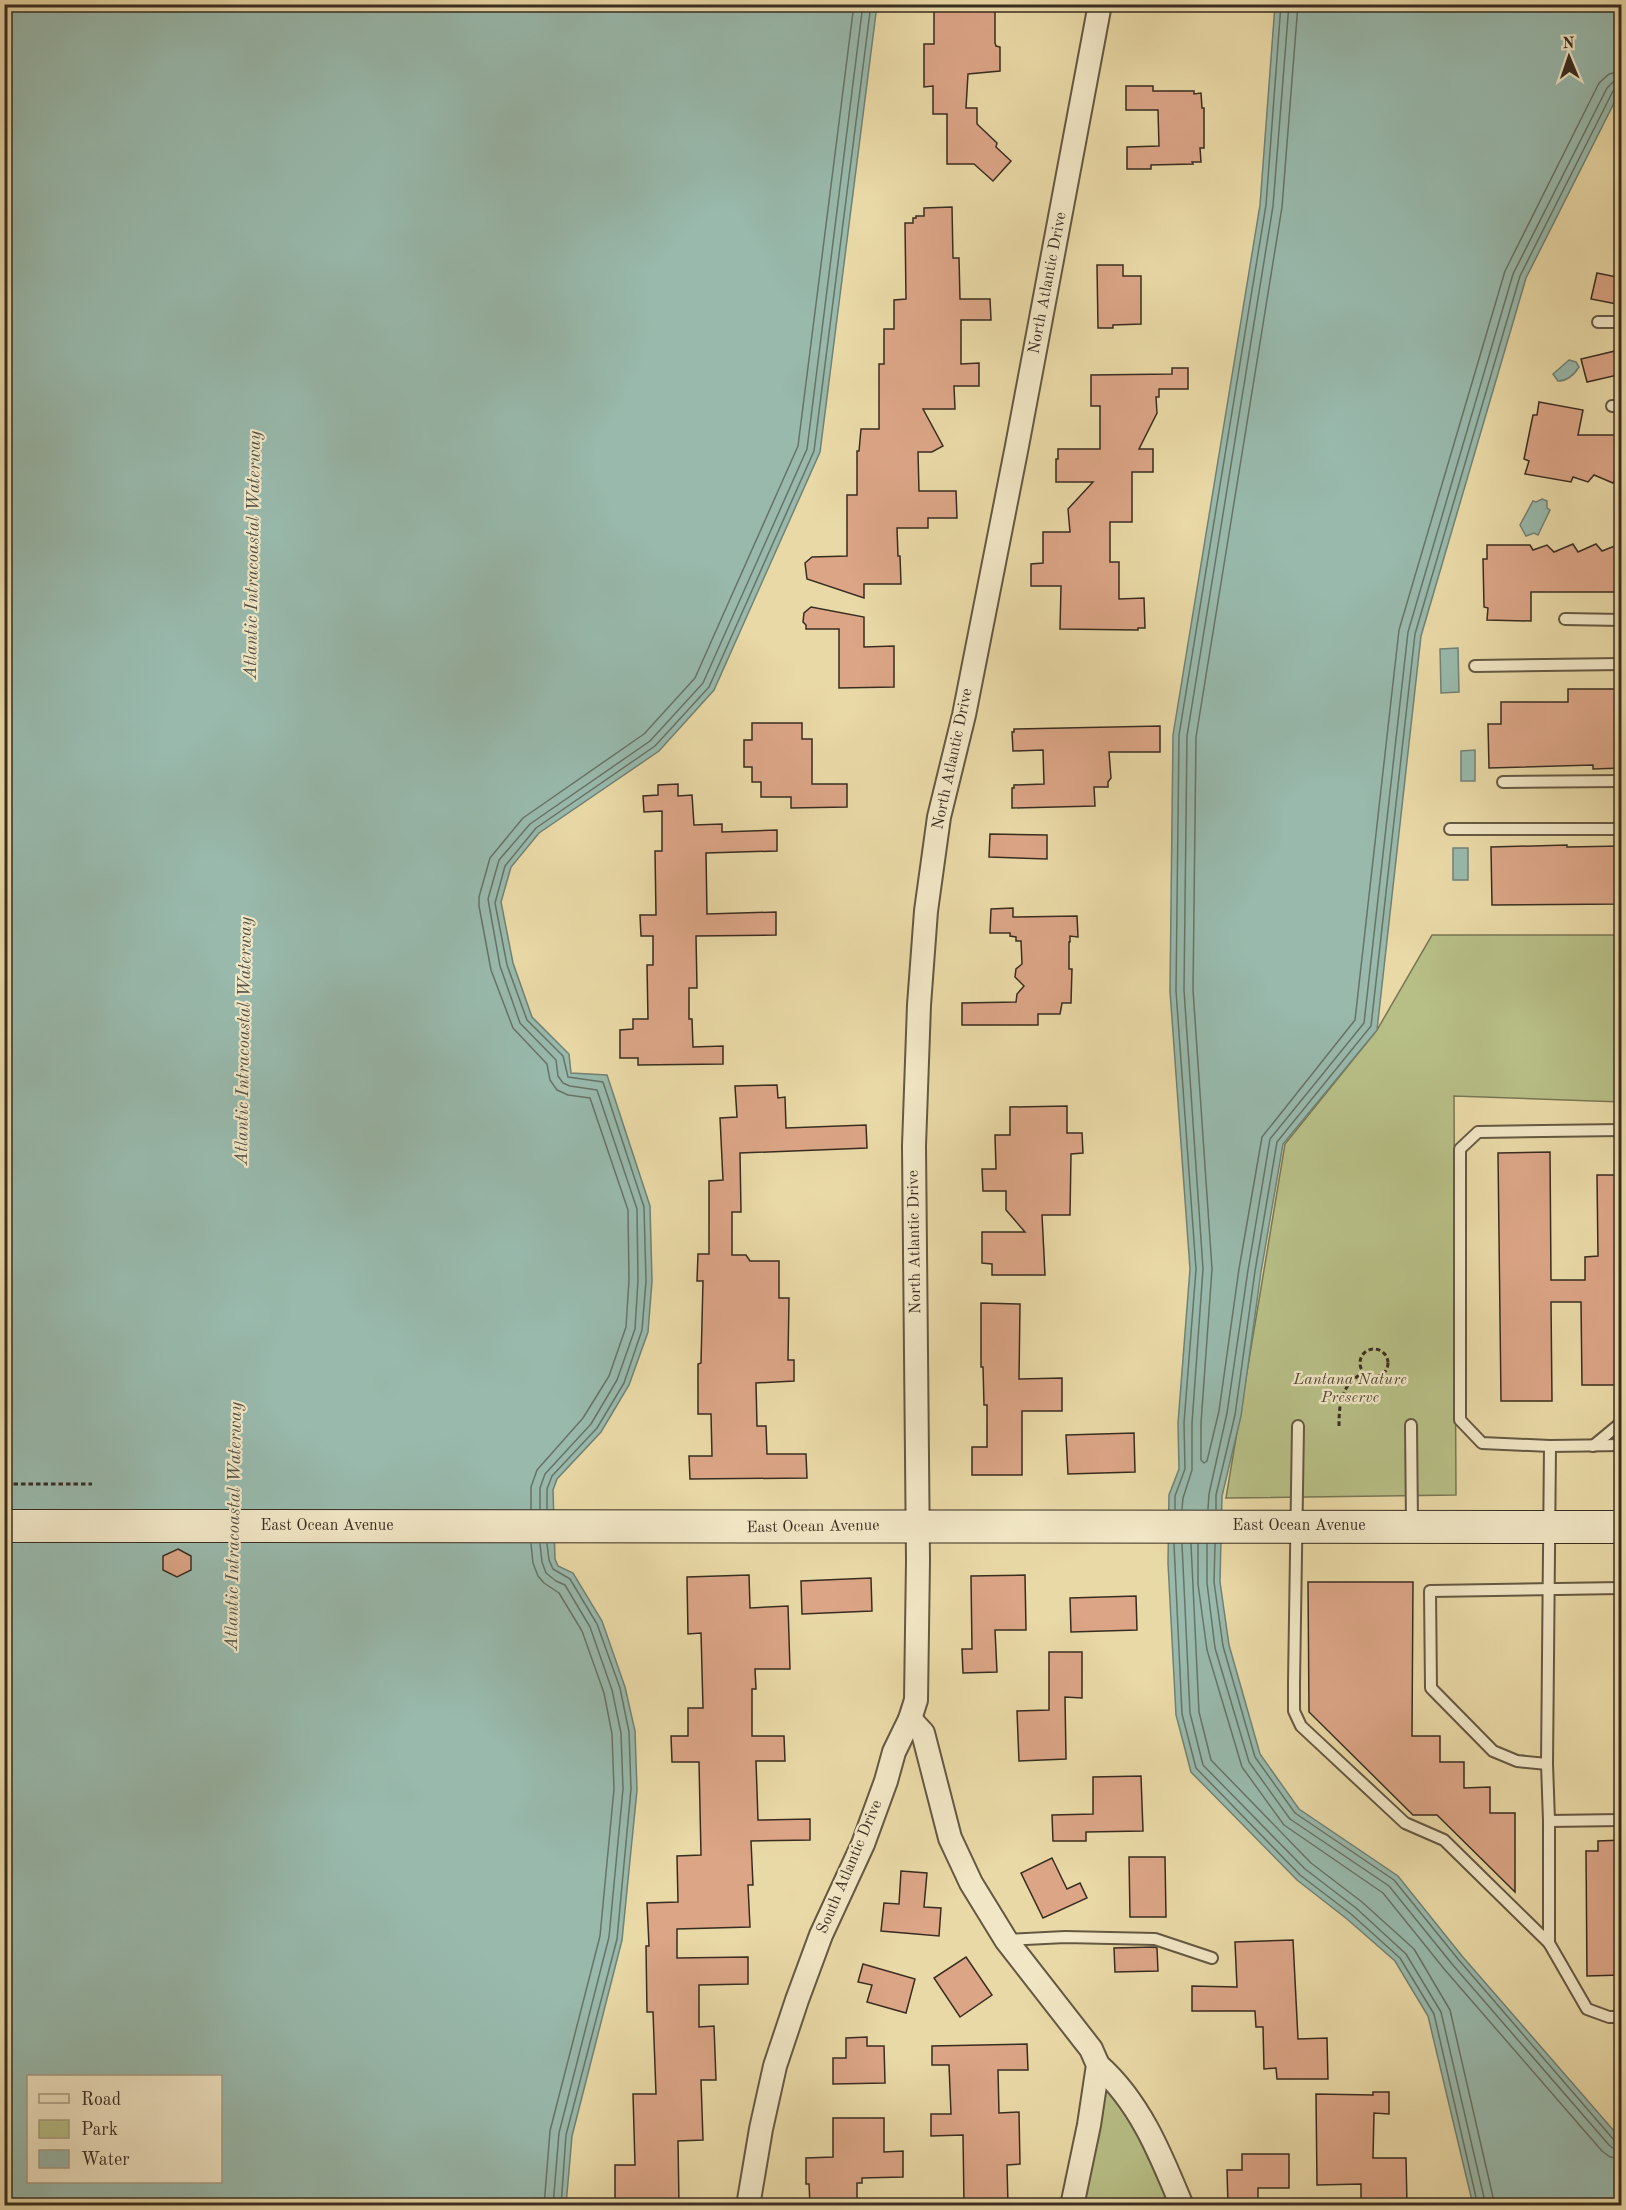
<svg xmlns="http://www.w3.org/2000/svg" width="1626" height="2210" font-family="'Old Standard TT',serif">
	<rect width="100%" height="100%" fill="#e9d9a6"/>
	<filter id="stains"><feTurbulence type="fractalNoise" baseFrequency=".00333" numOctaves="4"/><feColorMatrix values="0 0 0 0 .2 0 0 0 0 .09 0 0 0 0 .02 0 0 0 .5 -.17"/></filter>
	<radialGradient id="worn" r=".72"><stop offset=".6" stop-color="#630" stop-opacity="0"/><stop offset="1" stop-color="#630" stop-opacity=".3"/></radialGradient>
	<!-- green -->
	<g fill="#b7bf86" stroke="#787654" stroke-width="1.5">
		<path d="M1432 935H1621V1102L1454 1096 1456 1495 1226 1498 1285 1144 1377 1030Z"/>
		<path d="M1102 2077 1144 2133 1172 2205 1080 2206Z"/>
	</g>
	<!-- water -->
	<g fill="#98b9ac" stroke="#728174" stroke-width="1.5" fill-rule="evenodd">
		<path d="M5 5H877L820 452 714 690 659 751 539 833 511 867 501 902 513 963 532 1017 569 1054 571 1073 607 1075 650 1206 652 1281 648 1332 629 1385 601 1432 557 1479 553 1490 555 1559 558 1566 573 1573 602 1621 625 1687 635 1731 637 1790 622 1940 572 2136 566 2205 5 2206ZM28 2076H220V2182H28Z"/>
		<path d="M1275 5H1621V89L1526 278 1421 636 1377 1030 1283 1144 1261 1272 1241 1416 1222 1496 1220 1582 1229 1645 1260 1754 1299 1809 1398 1876 1462 1956 1621 2139V2205H1473L1428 2016 1395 1961 1347 1919 1297 1880 1191 1772 1176 1715 1168 1563 1169 1495 1179 1469 1178 1423 1190 1269 1170 991 1173 735 1260 205Z"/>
		<path d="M1569 360 1576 362 1579 367C1574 375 1567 381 1558 381L1553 374Z"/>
		<path d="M1542 499 1547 501V508L1550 510 1538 535 1534 533 1526 536 1520 525 1533 501 1536 502Z"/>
		<path d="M1458 648 1459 692 1441 693 1440 649Z"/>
		<path d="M1475 750V781H1461V751Z"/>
		<rect x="1453" y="848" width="15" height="32"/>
	</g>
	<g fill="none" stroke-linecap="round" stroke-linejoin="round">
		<!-- shore -->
		<g stroke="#687366" stroke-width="1.5">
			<path d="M1298 4 1282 207 1196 737 1193 990 1212 1269 1201 1423V1460L1204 1463 1207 1461 1219 1411 1239 1269 1262 1137 1355 1020 1399 630 1505 271 1599 83 1609 74 1622 71"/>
			<path d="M531 1509V1487L537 1470 583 1418 609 1376 626 1327 629 1280 628 1210 590 1098 568 1095 557 1090 550 1080 547 1064 513 1028 491 970 479 906V897L490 858 523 818 644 734 695 678 798 446 854 4"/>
			<path d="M540 1509V1488L545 1474 591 1424 617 1380 635 1329 638 1280 637 1209 597 1090 570 1086 563 1083 558 1076 556 1060 520 1023 500 966 488 899 499 860 530 824 650 741 703 683 807 449 863 4"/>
			<path d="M547 1509V1489L552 1476 597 1428 624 1383 642 1330 646 1281 644 1207 603 1082 568 1077 563 1056 527 1020 507 965 495 903 505 866 536 828 655 746 709 687 814 451 871 4"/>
			<path d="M1175 1509V1496L1185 1469 1184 1423 1196 1269 1176 991 1179 735 1266 205 1281 4"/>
			<path d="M1182 1509 1183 1498 1192 1470V1423L1203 1269 1184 990 1187 736 1273 206 1289 4"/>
			<path d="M1208 1509 1209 1494 1227 1413 1248 1270 1270 1139 1364 1023 1408 632 1513 274 1607 88 1613 82 1622 80"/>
			<path d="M1216 1509V1495L1235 1415 1255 1271 1277 1142 1371 1026 1415 634 1520 276 1613 91 1622 88"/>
			<path d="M531 1544 533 1563 538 1576 544 1583 559 1593 582 1631 604 1693 612 1734 614 1789 600 1936 550 2131 544 2206"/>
			<path d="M540 1544 542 1562 546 1573 556 1581 565 1585 590 1627 612 1690 621 1733 623 1789 609 1937 559 2133 553 2206"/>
			<path d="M547 1544 549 1560 553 1569 570 1579 597 1624 620 1688 629 1732 631 1789 617 1939 566 2135 561 2206"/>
			<path d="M1174 1544 1182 1714 1196 1768 1300 1875 1351 1914 1400 1958 1434 2014 1478 2206"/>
			<path d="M1182 1544 1190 1713 1203 1765 1305 1869 1356 1908 1406 1954 1441 2012 1486 2206"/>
			<path d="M1191 1544 1199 1712 1211 1760 1311 1863 1362 1902 1414 1949 1450 2010 1495 2206"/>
			<path d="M1198 1544V1584L1207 1650 1242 1767 1284 1825 1383 1893 1445 1970 1602 2151 1610 2157 1622 2159"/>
			<path d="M1207 1544V1583L1215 1648 1249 1762 1290 1819 1389 1886 1452 1964 1609 2145 1614 2149 1622 2150"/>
			<path d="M1215 1544 1214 1582 1223 1646 1255 1757 1295 1813 1394 1880 1458 1959 1614 2140 1622 2143"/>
		</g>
	</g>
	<!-- building -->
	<g fill="#dba586" stroke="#392d21" stroke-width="1.5">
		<path d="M934 4 995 5V43L996 46 1000 47V71L968 74 966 108H977V124L997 143 996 147 1011 161 993 181 974 164H947V114H933V86L924 87V44H934Z"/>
		<path d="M1126 86H1153V91H1194V94L1201 93 1202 108H1204V148H1200L1201 162H1192L1193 164 1151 165V169H1127V147L1159 146 1158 110H1126Z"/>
		<path d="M952 207 953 258H959L960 299H990L991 320H961V364L979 363V386H954L955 409H923L943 446 932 452H918L919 491H956L957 518H928V528H897L898 556H900L901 584H864V598L807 579 805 563 812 557 847 556V495H857V451H859L861 429H879V364H884V329H894V300L906 299 905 223H913V218H916V216H924V208Z"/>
		<path d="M1097 265H1123V276H1141V324L1113 325V328H1098Z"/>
		<path d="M1597 273 1622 278V305L1591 299Z"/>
		<path d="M1615 351 1616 357 1622 355V374L1587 382 1581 359Z"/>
		<path d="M1172 368H1188V389H1159V397H1156L1157 413 1139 449H1153V472H1132V522H1110V562H1119V599L1144 598 1145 628H1138V630L1060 629 1061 586H1031V564L1043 563V532H1070L1068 509 1093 482H1056V459H1058V449H1100V406H1091V375L1172 374Z"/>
		<path d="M1539 402 1583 410 1578 435H1622V470L1613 483 1594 475 1588 482 1573 477 1571 482 1525 474 1529 461 1524 459 1533 415H1537Z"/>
		<path d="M1622 543V592H1531V621L1487 620 1488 608 1484 607 1483 559H1487V545H1530L1533 550 1547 545 1554 552 1573 544 1578 552 1596 544 1602 551Z"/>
		<path d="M811 607 864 617V647L894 646V687L839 688V629H806V625L803 622 804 613Z"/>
		<path d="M1568 689H1622V768L1593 769V765L1489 768 1488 724H1501V702H1568Z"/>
		<path d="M752 723H802V739H812V784H847V807L791 808V797H761V782H752V767H744V740H752Z"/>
		<path d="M1160 726V752H1109L1111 778 1108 782V787H1094L1095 806 1012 808V788H1014V785L1044 784 1043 750 1013 751 1012 732H1014V729Z"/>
		<path d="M678 784V796L692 795 694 825 722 824V832L777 830V851L706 853 707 914 776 912V935L696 936 697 988H689V1019H692L693 1047 723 1046V1064L638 1065V1058H620V1030L633 1029V1019H648L647 965H653V936H641L640 915H656L655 851H662V811L644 812 643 796 658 795V785Z"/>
		<path d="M990 834 1047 835V859L989 857Z"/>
		<path d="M1567 845V847L1622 846V904L1492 905 1491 847Z"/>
		<path d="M1013 908V917L1077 916 1078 937 1070 936V942H1069V969H1072L1071 1003H1062L1060 1014H1038V1025H962V1003L1016 1002 1017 994 1024 986 1015 977 1016 969 1022 964 1021 941H1016V937L1010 936V933H990L991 909Z"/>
		<path d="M777 1085 778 1098 785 1097 786 1128 866 1125 867 1148 740 1153 741 1212H732V1255H746L750 1261H779V1298H789L788 1360H794V1381L756 1383 757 1426H766L767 1454H806L807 1478 690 1479 689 1456H712L711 1414H698V1364L701 1363 703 1281H697L698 1254H709V1181L723 1180 720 1118 737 1117 735 1086Z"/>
		<path d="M1067 1106V1133H1082L1083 1153 1071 1154 1070 1215H1042L1045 1275H992V1264L982 1263V1232H1025L1006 1210V1191H983L982 1169H996L995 1135H1010V1107Z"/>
		<path d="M1550 1152 1551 1280H1585V1257L1598 1256 1597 1175H1622V1385H1582L1581 1302H1551L1552 1401H1501L1498 1153Z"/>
		<path d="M981 1303 1020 1304 1019 1379 1062 1378V1411H1022V1475H972V1447H987V1405H984L983 1367H981Z"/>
		<path d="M1134 1433 1135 1472 1068 1474 1066 1435Z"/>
		<path d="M178 1549 191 1556V1570L177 1577 163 1570V1556Z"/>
		<path d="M749 1575 750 1608 788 1606 790 1669H755L756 1689H752V1736H784L785 1761H756L758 1820 810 1819V1840L751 1841 753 1885H748L750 1927 677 1929V1958L748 1957V1984L699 1985V2027L714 2026 716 2080H701L703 2140 678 2141 679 2205H615V2165H635L633 2094H656L653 2012H647L646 1946H649L647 1903 678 1902 677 1856 701 1855 699 1762H672L671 1736H688V1708H703L701 1633 688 1634 687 1577Z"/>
		<path d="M1025 1575 1026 1630H995L997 1672 963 1673 962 1649H972L971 1576Z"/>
		<path d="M871 1578 872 1611 802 1614 801 1581Z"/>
		<path d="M1308 1582H1413L1412 1736H1440V1762H1464V1788L1490 1787V1813H1515V1892L1437 1815H1413L1309 1712Z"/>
		<path d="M1136 1596 1137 1630 1071 1632 1070 1598Z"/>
		<path d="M1049 1652H1082V1698L1065 1697 1066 1759 1019 1761 1017 1711 1049 1710Z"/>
		<path d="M1141 1776 1143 1831 1086 1832V1841H1053L1052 1815 1093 1814V1777Z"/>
		<path d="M1622 1840V1975L1587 1976 1586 1851H1598V1841Z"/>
		<path d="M1129 1857H1165L1166 1917H1130Z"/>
		<path d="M1052 1858 1067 1889 1080 1883 1087 1898 1043 1918 1021 1873Z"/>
		<path d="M901 1871 927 1873 924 1907 941 1908 939 1936 881 1931 884 1903 899 1904Z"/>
		<path d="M1293 1940 1298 2039 1327 2038 1328 2079H1277L1276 2068 1264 2069 1263 2027H1256L1255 2011H1192V1986L1237 1987 1235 1942Z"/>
		<path d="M1154 1947 1157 1948 1158 1971 1115 1972 1114 1948Z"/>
		<path d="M966 1957 992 1995 960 2017 934 1978Z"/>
		<path d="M863 1964 915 1979 906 2013 867 2002 872 1985 858 1982Z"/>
		<path d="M867 2037V2046H884L885 2083 833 2084V2058H846V2038Z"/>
		<path d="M1027 2044 1028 2070H998L999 2113 1019 2112 1020 2164 1007 2165 1008 2205H964L963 2135 931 2136V2114H951L949 2065H932V2046Z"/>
		<path d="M1373 2092H1389V2114L1374 2113 1373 2158H1406L1407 2205H1361V2184L1317 2185 1316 2094 1373 2095Z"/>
		<path d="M833 2118H884V2152L903 2151V2177L862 2178V2183H857V2205H810L809 2184H806V2158L833 2157Z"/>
		<path d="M1242 2154H1289V2188H1258V2205H1228L1227 2170H1242Z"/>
	</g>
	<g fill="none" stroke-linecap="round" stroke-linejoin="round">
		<!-- service casing -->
		<g stroke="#655842" stroke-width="14">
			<g id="service">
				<path d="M1598 322H1622"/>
				<path d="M1612 406H1622"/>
				<path d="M1565 619 1622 620"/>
				<path d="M1475 666 1622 664"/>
				<path d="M1503 782 1622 781"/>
				<path d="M1450 829H1622"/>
				<path d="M1622 1130 1478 1132 1460 1149V1420L1482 1443 1550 1446 1622 1445"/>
				<path d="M1411 1425 1412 1524"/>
				<path d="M1298 1426 1294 1683V1711L1301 1726 1405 1823 1444 1840 1549 1943V1821"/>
				<path d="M1550 1446 1547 1764 1549 1821 1622 1820"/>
				<path d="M1593 1446 1622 1422"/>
				<path d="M1547 1764 1517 1761 1493 1751 1431 1688 1430 1591 1622 1588"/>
				<path d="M1006 1940 1065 1937 1155 1939 1212 1958"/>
				<path d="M1549 1943 1587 2009 1609 2017H1622"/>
			</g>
		</g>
		<!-- minor casing -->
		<g stroke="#655842" stroke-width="26">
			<g id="minor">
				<path d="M910 1719 923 1733 950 1838 971 1883 1006 1940 1091 2049 1098 2065 1089 2125 1072 2206"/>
				<path d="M1098 2065C1140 2102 1161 2155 1182 2206"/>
				<path d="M748 2206 761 2129 775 2066 797 2000 821 1935 863 1844 886 1781 894 1752 910 1719 916 1700 918 1560 914 1146 919 1005 926 911 939 817 964 715 1017 446 1100 4"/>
			</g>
		</g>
		<!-- secondary casing -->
		<g stroke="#392d21" stroke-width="34">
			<path id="secondary" d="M155 1526 1622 1527"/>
		</g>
		<!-- path -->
		<g stroke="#392d21" stroke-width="3" stroke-dasharray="4.5 3" stroke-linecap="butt">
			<circle cx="1374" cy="1363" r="14"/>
			<path d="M1339 1426C1339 1403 1341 1385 1363 1373"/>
			<path d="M6 1484H92"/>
			<path d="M7 1502V1484"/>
			<path d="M4 1583H6V1551"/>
		</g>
		<!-- service -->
		<use href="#service" stroke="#f1e6c5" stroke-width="10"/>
		<!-- minor -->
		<use href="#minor" stroke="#f1e6c5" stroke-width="22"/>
		<!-- secondary -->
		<use href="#secondary" stroke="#f1e6c5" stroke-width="32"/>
		<!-- secondary-bridge casing -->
		<g stroke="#392d21" stroke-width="34" stroke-linecap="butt">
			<path id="secondary-bridge" d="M4 1526H155"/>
		</g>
		<!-- secondary-bridge -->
		<use href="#secondary-bridge" stroke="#f1e6c5" stroke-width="32"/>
	</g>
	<g text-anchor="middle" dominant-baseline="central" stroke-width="4.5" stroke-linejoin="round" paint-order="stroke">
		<!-- street labels -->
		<g font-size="16" fill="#392d21" stroke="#f1e6c5">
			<text transform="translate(1048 283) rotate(-79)">North Atlantic Drive</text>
			<text transform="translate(953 759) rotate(-78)">North Atlantic Drive</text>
			<text transform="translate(915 1242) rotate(-91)">North Atlantic Drive</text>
			<text x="327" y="1526">East Ocean Avenue</text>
			<text x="1299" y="1526">East Ocean Avenue</text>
			<text transform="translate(813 1527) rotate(-1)">East Ocean Avenue</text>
			<text transform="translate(850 1867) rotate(-67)">South Atlantic Drive</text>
		</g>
		<!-- park labels -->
		<g font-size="16" font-style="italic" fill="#524a35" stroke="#f1e6c5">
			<text x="1350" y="1380">Lantana Nature<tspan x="1350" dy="18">Preserve</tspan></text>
		</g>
		<!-- water labels -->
		<g font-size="18" font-style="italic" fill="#515044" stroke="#f1e6c5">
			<text transform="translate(253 555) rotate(-89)">Atlantic Intracoastal Waterway</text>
			<text transform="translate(244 1041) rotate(-89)">Atlantic Intracoastal Waterway</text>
			<text transform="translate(234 1526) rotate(-89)">Atlantic Intracoastal Waterway</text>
		</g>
	</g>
	<!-- margin -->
	<rect width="1626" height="2210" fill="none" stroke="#e9d9a6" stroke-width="24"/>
	<rect x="6" y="6" width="1614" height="2198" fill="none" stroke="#392d21" stroke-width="3"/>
	<rect x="12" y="12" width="1602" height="2186" fill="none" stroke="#392d21" stroke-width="1.5"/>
	<!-- legend -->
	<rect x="27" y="2075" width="195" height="108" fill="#f1e6c5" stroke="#a79c83" stroke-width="1.5"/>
	<rect x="39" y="2094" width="30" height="9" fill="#f1e6c5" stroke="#a79c83" stroke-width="1.5"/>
	<text x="81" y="2105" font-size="18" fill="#392d21">Road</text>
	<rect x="39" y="2120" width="30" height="18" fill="#b7bf86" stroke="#a79c83" stroke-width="1.5"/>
	<text x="81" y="2135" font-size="18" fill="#392d21">Park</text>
	<rect x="39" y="2150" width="30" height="18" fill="#98b9ac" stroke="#a79c83" stroke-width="1.5"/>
	<text x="81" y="2165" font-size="18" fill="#392d21">Water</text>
	<!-- north arrow -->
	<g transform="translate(1569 57) rotate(358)" stroke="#f1e6c5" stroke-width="4.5" paint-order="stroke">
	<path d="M0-4.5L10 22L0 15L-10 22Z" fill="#392d21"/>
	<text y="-9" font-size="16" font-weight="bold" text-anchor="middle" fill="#392d21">N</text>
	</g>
	<rect width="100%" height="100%" filter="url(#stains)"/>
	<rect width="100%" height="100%" fill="url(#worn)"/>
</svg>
